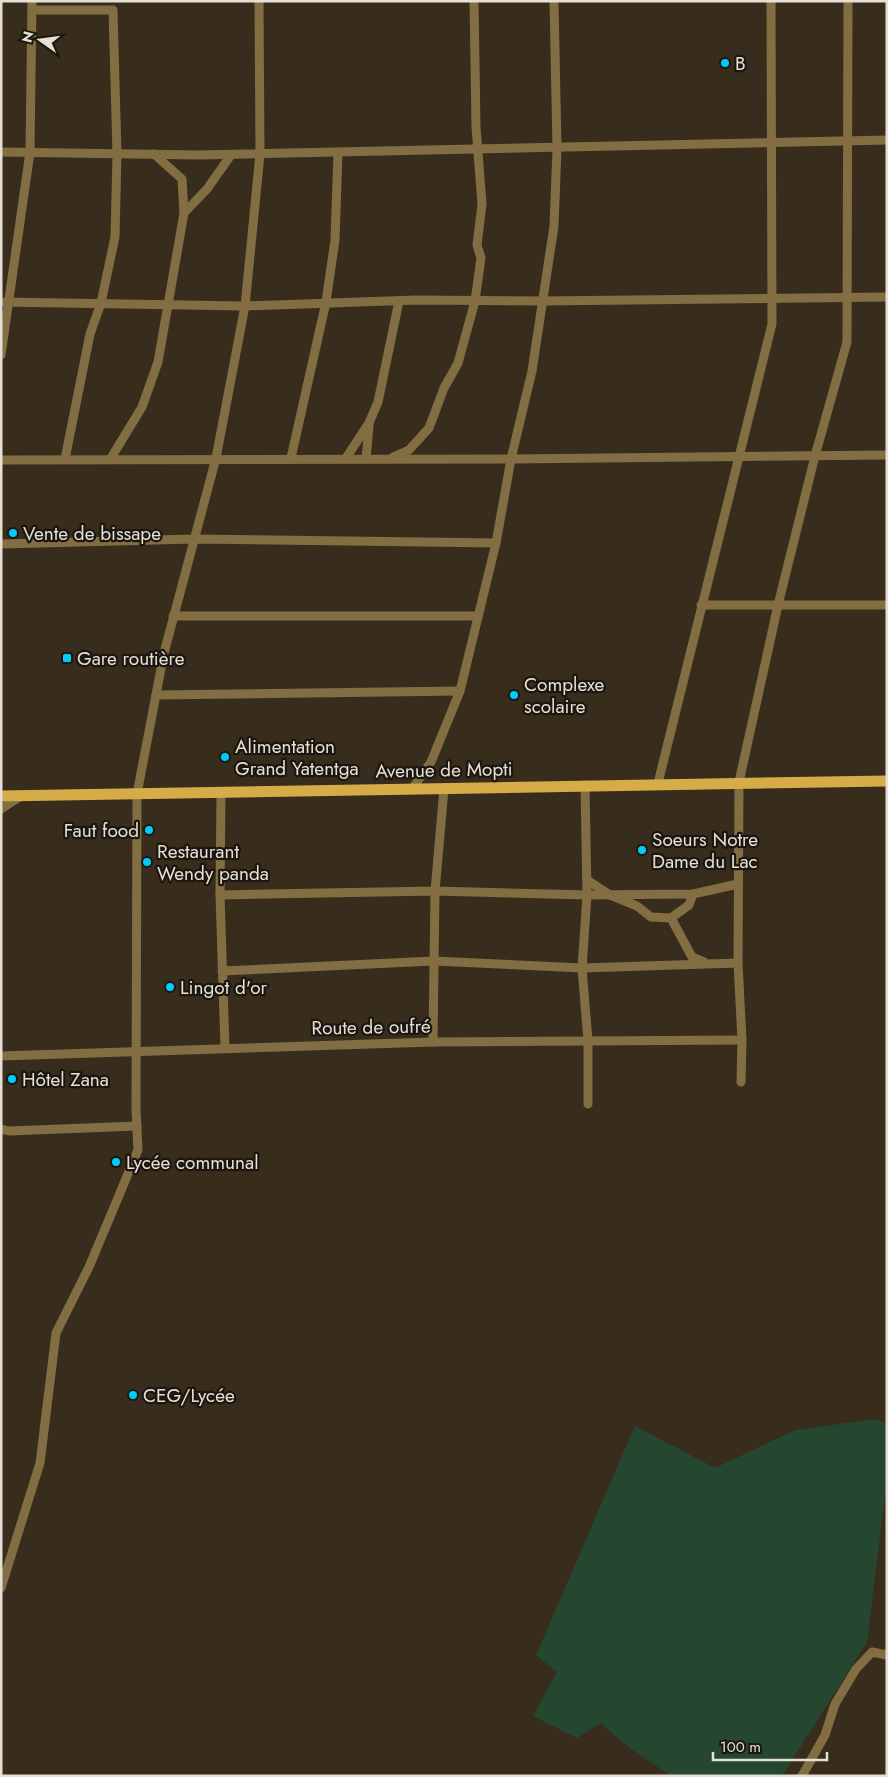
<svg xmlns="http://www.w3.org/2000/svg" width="888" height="1777" font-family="Jost,sans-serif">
	<rect width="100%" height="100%" fill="#382d1c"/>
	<!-- green -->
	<path fill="#254730" d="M876 1419 887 1424V1480L867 1642 782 1776H671L627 1746 600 1723 577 1738 533 1716 557 1672 536 1655 635 1426 715 1468 795 1430Z"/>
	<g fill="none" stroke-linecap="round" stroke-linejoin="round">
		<!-- minor -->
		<g stroke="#826e42" stroke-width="9">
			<path d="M32 10H113L117 154 115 237 101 303 90 334 65 459"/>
			<path d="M1 152 199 155 887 140"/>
			<path d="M184 213 207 189 231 155"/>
			<path d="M1 302 245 306 416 300 543 301 887 297"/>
			<path d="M1 355 30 152 32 1"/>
			<path d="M393 457 409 450 429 428 444 388 458 363 475 301 481 258 477 245 482 204 476 127 474 1"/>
			<path d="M111 458 142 407 158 362 184 213 182 179 154 154"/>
			<path d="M291 458 326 302 335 240 338 153"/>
			<path d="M346 458 369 423 378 402 399 301"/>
			<path d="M366 459 369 426"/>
			<path d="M1 460 511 459 887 455"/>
			<path d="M1 544 194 539 496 543"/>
			<path d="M701 605H887"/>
			<path d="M173 616H478"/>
			<path d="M156 695 460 691"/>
			<path d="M658 783 772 324 771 1"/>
			<path d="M585 785 587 895 582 968 588 1041V1104"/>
			<path d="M412 789 431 762 460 691 496 543 511 459 532 371 554 226 557 149 554 1"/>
			<path d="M221 793 220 895 225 1047"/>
			<path d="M1 809 21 796"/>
			<path d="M587 880 610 895 637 906 651 917 671 918 692 957 704 962"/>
			<path d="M220 895 435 891 587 895 693 894 738 884"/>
			<path d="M671 918 689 905 693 894"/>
			<path d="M222 971 433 961 582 968 738 963"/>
			<path d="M433 1042 435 891 444 789"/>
			<path d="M1 1056 433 1042 742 1040"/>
			<path d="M741 1082 742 1040 738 963 739 782 778 605 815 456 847 342 848 1"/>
			<path d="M1 1129 9 1131 137 1126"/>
			<path d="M1 1588 40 1463 56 1333 89 1267 138 1150 136 1109 137 794 164 653 216 458 245 306 260 154 259 1"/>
			<path d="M802 1776 825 1735 835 1704 856 1669 872 1652 887 1655"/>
		</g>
		<!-- major -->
		<path stroke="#d5ac48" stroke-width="11" d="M1 796 887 781"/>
	</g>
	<!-- markers -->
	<g fill="#00cbf9" stroke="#1b160f" stroke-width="2">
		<circle cx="725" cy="63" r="5"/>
		<circle cx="13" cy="533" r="5"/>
		<rect x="62" y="653" width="10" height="10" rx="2.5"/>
		<circle cx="514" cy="695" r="5"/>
		<circle cx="225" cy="757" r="5"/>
		<circle cx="149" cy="830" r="5"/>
		<circle cx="642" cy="850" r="5"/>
		<circle cx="147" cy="862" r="5"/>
		<circle cx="170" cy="987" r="5"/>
		<circle cx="12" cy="1079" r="5"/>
		<circle cx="116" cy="1162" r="5"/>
		<circle cx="133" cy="1395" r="5"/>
	</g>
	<g text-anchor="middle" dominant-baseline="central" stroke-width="4.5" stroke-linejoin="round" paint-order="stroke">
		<!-- poi labels -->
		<g font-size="19" fill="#e6dfd4" stroke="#1b160f" text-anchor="start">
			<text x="735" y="63">B</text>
			<text x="23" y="533">Vente de bissape</text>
			<text x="77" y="658">Gare routière</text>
			<text x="524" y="684">Complexe<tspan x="524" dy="22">scolaire</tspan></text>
			<text x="235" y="746">Alimentation<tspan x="235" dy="22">Grand Yatentga</tspan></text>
			<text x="139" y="830" text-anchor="end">Faut food</text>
			<text x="652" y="839">Soeurs Notre<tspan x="652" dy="22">Dame du Lac</tspan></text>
			<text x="157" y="851">Restaurant<tspan x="157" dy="22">Wendy panda</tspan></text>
			<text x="180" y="987">Lingot d'or</text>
			<text x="22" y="1079">Hôtel Zana</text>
			<text x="126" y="1162">Lycée communal</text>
			<text x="143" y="1395">CEG/Lycée</text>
		</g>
		<!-- street labels -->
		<g font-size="19" fill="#e6dfd4" stroke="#1b160f">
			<text transform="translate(444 770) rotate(-1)">Avenue de Mopti</text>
			<text transform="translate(371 1027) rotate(-1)">Route de oufré</text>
		</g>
	</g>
	<!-- border -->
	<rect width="888" height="1777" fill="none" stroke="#e6dfd4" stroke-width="5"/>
	<!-- north arrow -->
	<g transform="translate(40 40) rotate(284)" stroke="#1b160f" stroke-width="4" paint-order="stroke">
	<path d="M0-4L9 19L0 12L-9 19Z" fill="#e6dfd4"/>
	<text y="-8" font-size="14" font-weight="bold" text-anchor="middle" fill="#e6dfd4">N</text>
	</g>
	<!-- scale -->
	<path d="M713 1752v8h114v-8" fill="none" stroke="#e6dfd4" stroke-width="2.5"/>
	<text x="720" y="1752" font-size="15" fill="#e6dfd4" stroke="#1b160f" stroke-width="4" paint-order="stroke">100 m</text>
</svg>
